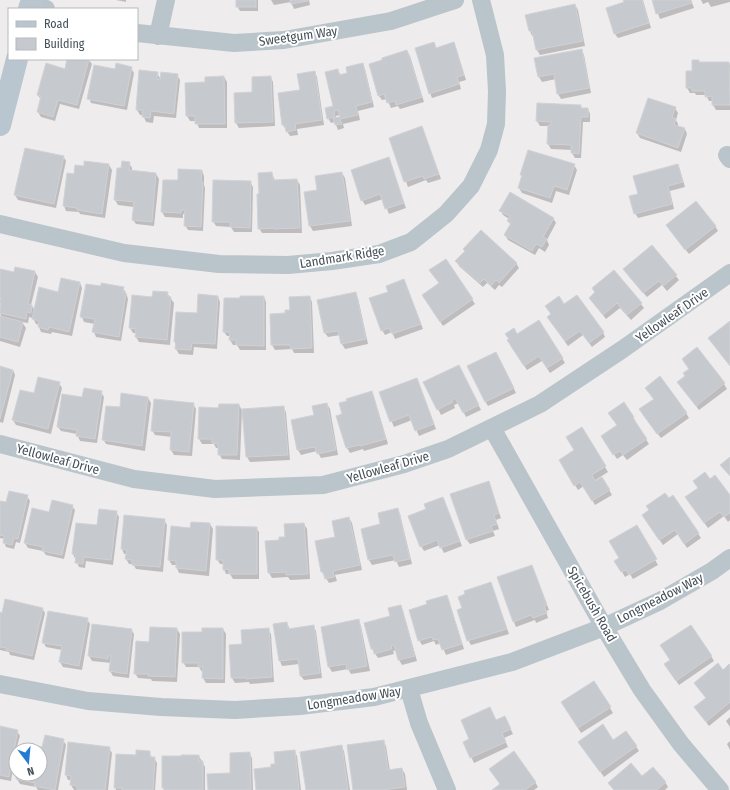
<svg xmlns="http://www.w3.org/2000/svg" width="730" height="790" font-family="'Fira Sans Condensed',sans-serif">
	<rect width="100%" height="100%" fill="#eeecec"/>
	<!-- shadow -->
	<g fill="#0003" fill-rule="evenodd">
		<path d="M116 0H126V2Z"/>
		<path d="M237 0H258V11H240L237 6Z"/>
		<path d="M271 0H309L310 5 294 9 291 2 274 5Z"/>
		<path d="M624 0H643L651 28 618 38 615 34 625 3Z"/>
		<path d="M653 0H691L694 8 660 19Z"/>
		<path d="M701 0H730V2L711 7 708 2 703 4Z"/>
		<path d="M575 5 578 10 585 46 540 55 537 50 534 35 532 36 530 31Z"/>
		<path d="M434 43 437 49 453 43 456 48 466 80 459 82 461 89 432 98 430 93Z"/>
		<path d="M581 50 584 55 591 93 561 99 558 94 556 79 542 82 539 77 535 59Z"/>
		<path d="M407 51 410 56 424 102 400 109 398 106 391 108 387 99 382 100 379 96 370 65Z"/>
		<path d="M68 59H88L92 64 79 109 60 104 55 121 41 117 38 112 41 100 38 95 65 70Z"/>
		<path d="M699 61 700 63H729L730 65V110H716L713 105V101H709L706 95H696L695 93H690L687 88Z"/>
		<path d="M362 64 365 69 374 107 358 111 360 120 343 124 344 128 338 130 335 122 331 123 328 118 334 107 338 70 341 76 348 74ZM340 115 341 117 336 118V116Z"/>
		<path d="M131 68 134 73 127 110 91 103 89 98 116 70Z"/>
		<path d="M315 72 317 77 324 125 297 129 298 135 290 136 283 125 301 91Z"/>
		<path d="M157 73 161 80 177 75 180 80 176 118 154 116 153 123 146 122 143 115H140L137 110Z"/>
		<path d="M224 77 227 82V128H199L196 121H190L187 116 206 83Z"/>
		<path d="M271 78 273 82 275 126 239 128 236 123 254 93Z"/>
		<path d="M580 106 582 109H588L590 114V122H583L581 158H575L572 153V150L551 149 548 144 549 126H540L537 121Z"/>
		<path d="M675 108 678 113 676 120 678 124V127L685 129 687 134 681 152 640 138 637 133Z"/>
		<path d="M422 127 441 179 428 183 426 180 408 187 390 138Z"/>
		<path d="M63 156 66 161 56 208 18 200 15 195 21 163Z"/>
		<path d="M388 158 406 208 389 214 383 199 365 205 362 200Z"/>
		<path d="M129 163 132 168V171L156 174 159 179 154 226 136 224 133 220 134 207 118 205 115 200 122 170Z"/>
		<path d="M109 165 112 170 105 218 80 214 79 212 66 211 64 206 75 175 84 167Z"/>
		<path d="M574 165 577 170 569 195 556 191 552 203 522 193 519 188 523 177 521 175Z"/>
		<path d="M678 165 680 170 685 187 670 191 674 209 638 218 635 213 639 194Z"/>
		<path d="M202 171 204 176V185L205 188 203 231 188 230 185 225 186 214H183V218L165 217 162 212 179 181Z"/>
		<path d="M272 173 275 181 297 180 300 185 302 233H262L259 228 260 195Z"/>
		<path d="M342 173 345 178 352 226 313 231 310 226 318 191Z"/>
		<path d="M250 182 253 187 252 232H234L231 227 216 226 213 221Z"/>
		<path d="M501 211 553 218 556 223 547 240 549 245 545 252 539 248 535 255 508 240 505 235 511 226 508 221 509 219 503 215Z"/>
		<path d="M715 226 718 231 689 254 670 230Z"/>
		<path d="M652 246 679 280 667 291 662 285 647 297 627 274Z"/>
		<path d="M446 260 475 304 443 326 426 300 440 284Z"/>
		<path d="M457 261 516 263 519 268 502 287 499 285 495 290 487 283 483 287 459 266Z"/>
		<path d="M16 268 35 272 38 277 31 305 35 310 59 293 80 283 82 288 72 336 52 332 51 334 41 332 39 327V325L36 324 33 318 29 317 28 323 22 322 26 328 20 347 0 341V317L2 318 0 313 1 303H0V300L6 301 0 298V270L14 274Z"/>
		<path d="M404 280 423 329 395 339 392 332 385 335 382 330Z"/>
		<path d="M101 287 123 288 126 293 128 299 121 341 96 337 94 332 95 324 84 322 82 317Z"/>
		<path d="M593 289 641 304 644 308 631 320 620 308 606 319 590 298 595 293Z"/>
		<path d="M167 293 174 303 170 345 139 342 136 337 137 333H133L130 328 133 296 153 298Z"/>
		<path d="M355 293 358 298 368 344 345 349 342 344 340 335 328 337 325 333Z"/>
		<path d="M218 297 220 302 217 349 194 347 193 355 179 354 176 349 175 342 177 313 197 314Z"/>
		<path d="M264 297 266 302V350H240L237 345H233L230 340 231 336H227L224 332 241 299Z"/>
		<path d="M310 297 312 302 314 353H294L292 349 275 350 272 345 286 314Z"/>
		<path d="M564 306 603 332 605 337 592 347 583 335 568 346 551 322Z"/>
		<path d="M517 335 562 358 565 363 550 373 542 361 527 370 511 346Z"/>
		<path d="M499 358 516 393 488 406 485 401Z"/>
		<path d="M690 369 724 384 727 389 699 410 682 387Z"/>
		<path d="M13 370 15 375 3 423 0 422V371Z"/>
		<path d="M461 371 481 410 466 417 459 403 454 405 455 408 441 415 425 383Z"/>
		<path d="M417 379 436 429 419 436 412 420 394 427 380 393Z"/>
		<path d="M59 383 62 388 51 434 16 425 13 420 34 394Z"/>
		<path d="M101 392 104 397 97 443 80 441 77 434 61 431 58 427 83 398Z"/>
		<path d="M371 392 374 397 388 444 364 451 363 449 350 453 347 448 338 416 343 414Z"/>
		<path d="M649 393 686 413 689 418 661 438 643 415 654 400Z"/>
		<path d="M148 398 151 403 145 451 106 444 103 439 120 409Z"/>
		<path d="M193 404 196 409 192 456 174 455 171 450 172 437 155 435 152 430Z"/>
		<path d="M327 404 330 409 338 455 321 458 317 451 301 455 298 450 315 416Z"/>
		<path d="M239 405 242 410 240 460 222 459 219 454V448H216L214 444H202L199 439 219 409Z"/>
		<path d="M283 407 286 412 290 460 250 462 247 457Z"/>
		<path d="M633 417 636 422 635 423 649 444 627 460 623 455 617 459 605 441Z"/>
		<path d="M582 428 608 472 594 481 595 483 602 478 612 495 595 505 584 486 578 490 560 460 576 451Z"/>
		<path d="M710 481 730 497V520L728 522 724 516 708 528 689 502Z"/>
		<path d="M488 483 501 518 496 520 499 529 493 531 495 536 470 544 467 540Z"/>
		<path d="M27 496 30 501 20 543 16 542 14 549 6 547 4 542V539L0 538V502L7 504Z"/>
		<path d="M673 496 701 538 687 548 678 534 663 545 646 520Z"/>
		<path d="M443 498 462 546 444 553 440 545 424 551 421 546 428 510Z"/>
		<path d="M72 506 75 510 64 559 46 555 43 551 28 548 25 543 50 513Z"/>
		<path d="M397 509 400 514 412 564 399 567 396 560 372 565 369 560 362 530 382 525Z"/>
		<path d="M116 512 119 517 113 565 86 561 85 568 79 567 73 554 98 527Z"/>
		<path d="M349 518 352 523 362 570 335 575 337 581 329 583 322 572 336 538Z"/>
		<path d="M164 520 167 525 163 572 136 569 133 564H129L126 559 127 554H124L122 549Z"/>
		<path d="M210 524 213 529 209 576 179 573 177 568V565H172L169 560 172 527 191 529Z"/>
		<path d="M304 524 307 529 310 579 290 580 288 577 272 578 269 573 280 541Z"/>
		<path d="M636 527 658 565 633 579 630 574 625 577 616 561 621 558Z"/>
		<path d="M256 528 259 532V579H233L230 574H226L224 569V564H220L217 559Z"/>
		<path d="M532 566 549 610 546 611 548 618 536 623 535 620 516 627 514 622Z"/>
		<path d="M490 583 509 634 471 645 468 640 463 608Z"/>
		<path d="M446 596 449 601 464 649 446 655 441 643 436 645 434 641 422 645 419 640 428 605Z"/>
		<path d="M400 606 403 611 417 661 402 665 399 660 397 650 393 651 394 654 378 658 372 649 391 617Z"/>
		<path d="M42 608 45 613 34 660 10 655 9 652 0 650V616Z"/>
		<path d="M87 619 90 624 82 670 63 667 60 662 62 650 46 647 43 642Z"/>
		<path d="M358 621 361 626 370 671 351 674 348 669 332 672 329 667 322 627Z"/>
		<path d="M287 623 290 630 313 626 316 631 322 678 304 680 301 676 299 664 282 666 280 661 274 625Z"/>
		<path d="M131 629 134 634 129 678 113 676 110 671 111 663 92 661 89 656Z"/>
		<path d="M177 629 180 634 177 682 152 681 151 679 138 678 135 673 150 643Z"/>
		<path d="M223 629 226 634 225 683H206L203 678 204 672H202L199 667H186L183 662 203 633Z"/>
		<path d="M268 629 271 634 274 682 250 684 249 682 235 683 232 678Z"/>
		<path d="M711 656 714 661 679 685 668 669Z"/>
		<path d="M730 667V709L709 726 695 707 706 698 722 671Z"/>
		<path d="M594 682 613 713 581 733 565 707Z"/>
		<path d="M730 717V727L726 721Z"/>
		<path d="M496 721 507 722 513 734 504 738 508 747 474 763 464 742 470 739Z"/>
		<path d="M0 727 17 731 20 736 16 750 11 781 0 779Z"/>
		<path d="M626 732 639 751 604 777 583 747 613 741Z"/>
		<path d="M63 740 66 745 58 790H38L36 787 20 784 17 779 18 774H40V750H37L43 749Z"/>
		<path d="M383 741 386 746 390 771 402 769 405 774 407 790H354Z"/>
		<path d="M730 741V750L727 744Z"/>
		<path d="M69 743 109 748 112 753 108 790H74L71 785 72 780H68L66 775Z"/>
		<path d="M341 746 344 751 350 790H307Z"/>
		<path d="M294 751 297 756 301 790H257L273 768Z"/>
		<path d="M149 752 152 758H154L157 763 155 790H116L115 787 137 756Z"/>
		<path d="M249 753 252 758 253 790H209L231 774Z"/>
		<path d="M199 756 205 767V790H164L163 788Z"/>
		<path d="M642 778 665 782 668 787 665 790H614L609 783Z"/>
		<path d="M535 782 538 787 534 790H494L501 785Z"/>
	</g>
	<!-- building -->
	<g fill="#c6c9ce" stroke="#d0d2d7">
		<rect x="236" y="0" width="20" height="7"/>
		<path d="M290 0H308V1L291 4Z"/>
		<path d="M623 0H642L649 23 614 34 606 8 624 2Z"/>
		<path d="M652 0H691L692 3 656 14Z"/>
		<path d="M575 4 583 41 536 50 532 31H529L525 15Z"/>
		<path d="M434 42 436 48 454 42 464 75 457 77 459 84 429 94 415 48Z"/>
		<path d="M582 49 589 88 557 94 554 74 538 77 534 58Z"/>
		<path d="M407 50 422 97 396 105 395 101 387 103 384 94 378 96 369 64 382 60V58Z"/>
		<path d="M67 59H89L77 105 58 100 53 117 37 112 41 96 37 95 46 63 65 69Z"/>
		<path d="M692 60H699V62H729L730 105H712V96L705 97V91H692V88H686V71H692Z"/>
		<path d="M116 63 132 67 124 106 87 99 94 65 115 69Z"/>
		<path d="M363 63 372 102 356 106 358 115 340 119 342 124 335 125 333 118 340 117 338 110 334 111 335 117 327 119 325 108 333 106 325 72 338 69 339 75 347 73 346 67Z"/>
		<path d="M139 70 158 72 157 79 160 80 161 72 178 74 174 114 151 111 150 118 142 117 143 110H136Z"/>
		<path d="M315 71 322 120 295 124 296 130 286 132 285 125H282L278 93 300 90 297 74Z"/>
		<path d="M224 76 225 124H195V116H186L185 83 205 82V77Z"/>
		<path d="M271 76 273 122 235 123 234 93 252 92V77Z"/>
		<path d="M648 98 676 107 672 117 676 119 674 125 685 128 678 148 636 133Z"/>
		<path d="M537 103 581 105V108H588V117H581L579 154 571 153V145L547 144 548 125H551V122L536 121Z"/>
		<path d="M422 126 439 174 424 179 423 176 404 182 389 138Z"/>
		<path d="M25 148 64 156 54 204 14 195Z"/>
		<path d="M528 150 575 164 567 190 554 186 550 198 518 188 522 175H520Z"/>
		<path d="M389 157 404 203 385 209 380 194 361 201 351 170Z"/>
		<path d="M84 161 109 164 102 214 77 210V208L63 206 67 173 74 174 75 165 84 166Z"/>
		<path d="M122 161 130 162 129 170 156 173 152 222 132 220 134 202 114 200 117 168H121Z"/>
		<path d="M678 164 683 182 668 186 672 204 634 214 629 196 638 194 633 176Z"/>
		<path d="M178 169 202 170 201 182H203L201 227 184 226 185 210H181V213L161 212 163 180H178Z"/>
		<path d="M272 172 273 180 297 179 300 228 274 229V228L258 229 257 194H259L258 173Z"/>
		<path d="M342 172 350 221 309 226 304 192 317 190 315 176Z"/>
		<path d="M213 180 251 181 250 228 230 227V222H212Z"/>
		<path d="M510 192 554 218 543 237 547 239 542 247 536 244 532 251 504 235 511 223 507 221 510 216 499 211Z"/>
		<path d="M696 201 716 226 685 250 666 225Z"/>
		<path d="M481 230 517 263 499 283 496 280 491 286 484 279 480 283 455 261 465 251 463 249Z"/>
		<path d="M652 245 677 275 663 286 659 281 643 293 623 269Z"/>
		<path d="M446 259 473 299 440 322 422 295 439 283 429 270Z"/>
		<path d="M15 267 35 271 28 304 32 305 31 313 27 312 26 319 0 313 1 299H0V269L14 272Z"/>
		<path d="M614 270 642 303 627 315 617 303 603 315 589 298 595 292 592 288Z"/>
		<path d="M61 278 80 282 69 332 49 327 48 330 38 327 39 321 32 319 39 287 58 292Z"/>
		<path d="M404 279 421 324 392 334 389 328 381 331 369 298 388 292 386 286Z"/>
		<path d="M101 283 124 287 123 292 126 293 119 337 92 332 95 319 80 317 86 284 101 286Z"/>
		<path d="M153 291 168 292 167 296 171 297 167 340 135 337 136 329 129 328 132 295 152 297Z"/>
		<path d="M356 292 366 339 341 344 338 331 324 333 317 300Z"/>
		<path d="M198 294 218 296 215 344 192 343 191 350 175 349 176 342H174L176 312 197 313Z"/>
		<path d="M577 295 604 332 589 343 580 331 565 341 547 317 551 314 545 306 559 296 564 304Z"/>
		<path d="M240 296H264V346L236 345V340H229L230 332H223L224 298H240Z"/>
		<path d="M310 296 312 348 291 349 290 345H271L270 314 285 313V310H290L289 297Z"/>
		<path d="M0 316 23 322 18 342 0 337Z"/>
		<path d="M539 320 563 358 547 368 539 356 524 366 507 340 509 339 505 334 514 328 517 334Z"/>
		<path d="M730 321V366L708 338Z"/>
		<path d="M697 347 725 383 696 406 677 382 685 376 683 373 689 369 682 359Z"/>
		<path d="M496 352 514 388 485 402 467 366Z"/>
		<path d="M459 365 479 405 463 413 455 398 452 400 453 402 437 410 423 382Z"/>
		<path d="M0 366 13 370 0 419Z"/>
		<path d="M660 376 687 413 657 434 639 409 654 399 645 388Z"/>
		<path d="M38 377 60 382 48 429 12 420 20 390 34 393Z"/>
		<path d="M417 378 434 424 415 431 409 415 390 422 379 392Z"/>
		<path d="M84 388 102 391 95 439 76 436 77 430 57 427 62 394 82 397Z"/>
		<path d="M372 391 386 439 360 446V445L346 448 336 416 342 414 339 403 347 401 346 399Z"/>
		<path d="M121 393 148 397 142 446 102 440 106 406 120 407Z"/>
		<path d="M154 399 194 403 189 452 170 450 171 432 151 431Z"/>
		<path d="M624 402 634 417 633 418 647 439 623 455 620 451 613 455 601 436 617 425 608 413Z"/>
		<path d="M327 403 336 450 317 454 315 447 297 450 291 420 314 415 312 406Z"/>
		<path d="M219 404H239L237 455H218V444L212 443V439H198L199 407 218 408Z"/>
		<path d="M284 406 288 455 246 457 242 409Z"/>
		<path d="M582 427 606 466 592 475 595 481 602 477 610 490 592 501 580 482 574 486 559 460 574 450 566 437Z"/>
		<path d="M730 457V476L720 465Z"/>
		<path d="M705 472 710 479 715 475 730 495V513L724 517 720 512 704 523 685 497 698 488 693 481Z"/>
		<path d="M489 481 499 513 494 515 497 524 491 526 493 531 466 540 450 494Z"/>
		<path d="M9 491 28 495 18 539 14 538 12 545 3 543 4 536 0 535V501L6 502Z"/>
		<path d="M665 493 669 498 673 495 699 533 684 544 675 530 659 540 642 515 649 510 646 506Z"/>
		<path d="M443 497 460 541 440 548 437 540 420 547 408 516 426 509 424 504Z"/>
		<path d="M52 500 73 505 62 555 42 551 43 547 24 543 32 508 49 512Z"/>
		<path d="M398 508 410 559 395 562 393 555 368 560 361 529 380 524 378 513Z"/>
		<path d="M99 509 117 511 111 560 84 557 83 564 75 563 76 555 72 554 76 523 97 525Z"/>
		<path d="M124 515 165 519 160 567 132 565V560L125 559 127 550 121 549Z"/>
		<path d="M349 517 360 565 333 571 334 577 325 579 323 572H321L315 541 335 537 332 521Z"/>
		<path d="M191 522 210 523 206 571 176 568V561L168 560 171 526 190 528Z"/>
		<path d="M304 523 308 574 286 575V572L268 573 265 541 279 540V537H285L284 524Z"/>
		<path d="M637 525 657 559 629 575 626 570 621 572 614 561 619 558 609 541Z"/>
		<path d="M216 526 257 527V574H229V569L223 570V560H216Z"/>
		<path d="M532 565 547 605 544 606 547 613 533 618 531 615 513 622 497 577Z"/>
		<path d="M491 582 507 629 467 641 457 610 462 608 458 597 465 594 464 591Z"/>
		<path d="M447 595 462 644 442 650 438 639 433 640 432 637 418 641 409 610 427 604 426 601Z"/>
		<path d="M5 599 43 608 32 656 6 650V648L0 647V612L2 613Z"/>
		<path d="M401 605 415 656 398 660 394 645 391 646 392 649 374 654 373 649H371L364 623 390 616 388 608Z"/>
		<path d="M48 611 88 618 79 666 59 662 62 646 42 643Z"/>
		<path d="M359 619 367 666 347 670 346 664 328 667 321 627Z"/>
		<path d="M287 622 288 629 314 625 320 673 300 676 298 659 279 661 273 624Z"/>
		<path d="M92 624 132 629 127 674 109 671 111 656H108V659L88 656Z"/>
		<path d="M691 625 712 656 676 681 664 664 670 660 660 645Z"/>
		<path d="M150 627 177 628 175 677 148 676 149 674H134L136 641 149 642Z"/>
		<path d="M202 628H223V679L202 678 203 667H198V663H182V632H202Z"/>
		<path d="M269 628 272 677 246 679V678H231L229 645 242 644 241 630Z"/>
		<path d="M718 663 723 670 729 664 730 665V702L706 722 694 707 706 698 694 683Z"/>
		<path d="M594 681 611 707 578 728 561 702Z"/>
		<path d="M490 707 496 720 505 716 511 729 502 733 506 742 470 758 463 742 469 739 461 720Z"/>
		<path d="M603 724 613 740 626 731 637 746 600 772 578 742Z"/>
		<path d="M0 726 18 730 9 777 0 775Z"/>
		<path d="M45 735 64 739 55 790 34 786 35 783 16 779 17 774H40V750H21V747L36 749V746L42 747Z"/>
		<path d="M384 740 388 770 402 768 405 787 382 790H353L347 745Z"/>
		<path d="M68 742 110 747 105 790H77V786L70 785 71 776 65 775Z"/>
		<path d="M342 745 348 790H306L300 752Z"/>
		<path d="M136 750 150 751V757H155L153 790H122V788H114L116 754 136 755Z"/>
		<path d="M295 750 299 790H256L254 769 271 767V764H275L274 752Z"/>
		<path d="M514 751 536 782 525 790H492L500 784 489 769Z"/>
		<path d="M250 752 251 790H208L207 774 230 773V753Z"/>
		<path d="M181 755H199V761H203V790H164V788H162V756H181Z"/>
		<path d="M631 763 642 776 653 767 666 782 657 790H614L608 783Z"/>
	</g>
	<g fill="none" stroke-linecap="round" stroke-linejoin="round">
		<!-- street -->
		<g stroke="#bac4cb" stroke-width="18">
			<path d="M31 2 46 9"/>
			<path d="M137 33 234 43 284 40 391 21 455 0"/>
			<path d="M158 36 166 0"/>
			<path d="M727 155 730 159"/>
			<path d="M0 224 124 253 219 264 288 265 332 261 379 254 411 242 446 214 471 186 489 150 496 124 497 91 495 55 481 0"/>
			<path d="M492 428 604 627 642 690 681 744 720 790"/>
			<path d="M0 444 134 479 215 489 323 485 404 464 448 449 540 404 623 349 730 273"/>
			<path d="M0 684 88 701 161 707 235 710 300 706 374 697 512 662 604 627 660 601 712 571 730 558"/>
			<path d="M409 689 419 723 447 790"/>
		</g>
		<!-- secondary -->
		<g stroke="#bac6cf" stroke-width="22">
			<path d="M29 9 32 0"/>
			<path d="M0 125 17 59"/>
		</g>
	</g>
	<g text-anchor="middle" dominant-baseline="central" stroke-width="4" stroke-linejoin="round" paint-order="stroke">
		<!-- street labels -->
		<g font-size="13" fill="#455058" stroke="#fff">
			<text transform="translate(298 36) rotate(-8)">Sweetgum Way</text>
			<text transform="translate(342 257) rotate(-9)">Landmark Ridge</text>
			<text transform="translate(672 315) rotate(-35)">Yellowleaf Drive</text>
			<text transform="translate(58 459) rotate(15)">Yellowleaf Drive</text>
			<text transform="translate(388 467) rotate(-16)">Yellowleaf Drive</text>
			<text transform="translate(660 598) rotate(-27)">Longmeadow Way</text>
			<text transform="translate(592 604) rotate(60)">Spicebush Road</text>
			<text transform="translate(354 698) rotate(-9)">Longmeadow Way</text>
		</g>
	</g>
	<!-- legend -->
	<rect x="8" y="8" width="130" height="52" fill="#ffffff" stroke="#b5b9bc"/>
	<rect x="16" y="21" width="20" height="6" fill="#bac6cf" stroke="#b5b9bc"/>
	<text x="44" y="28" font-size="12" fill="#455058">Road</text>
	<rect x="16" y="38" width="20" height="12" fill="#c6c9ce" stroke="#b5b9bc"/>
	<text x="44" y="48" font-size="12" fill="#455058">Building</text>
	<!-- north arrow -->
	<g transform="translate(28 762) rotate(164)"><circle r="19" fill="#ffffff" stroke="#b5b9bc"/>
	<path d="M0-3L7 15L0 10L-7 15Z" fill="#227bd2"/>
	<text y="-6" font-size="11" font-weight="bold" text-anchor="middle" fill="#455058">N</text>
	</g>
</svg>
